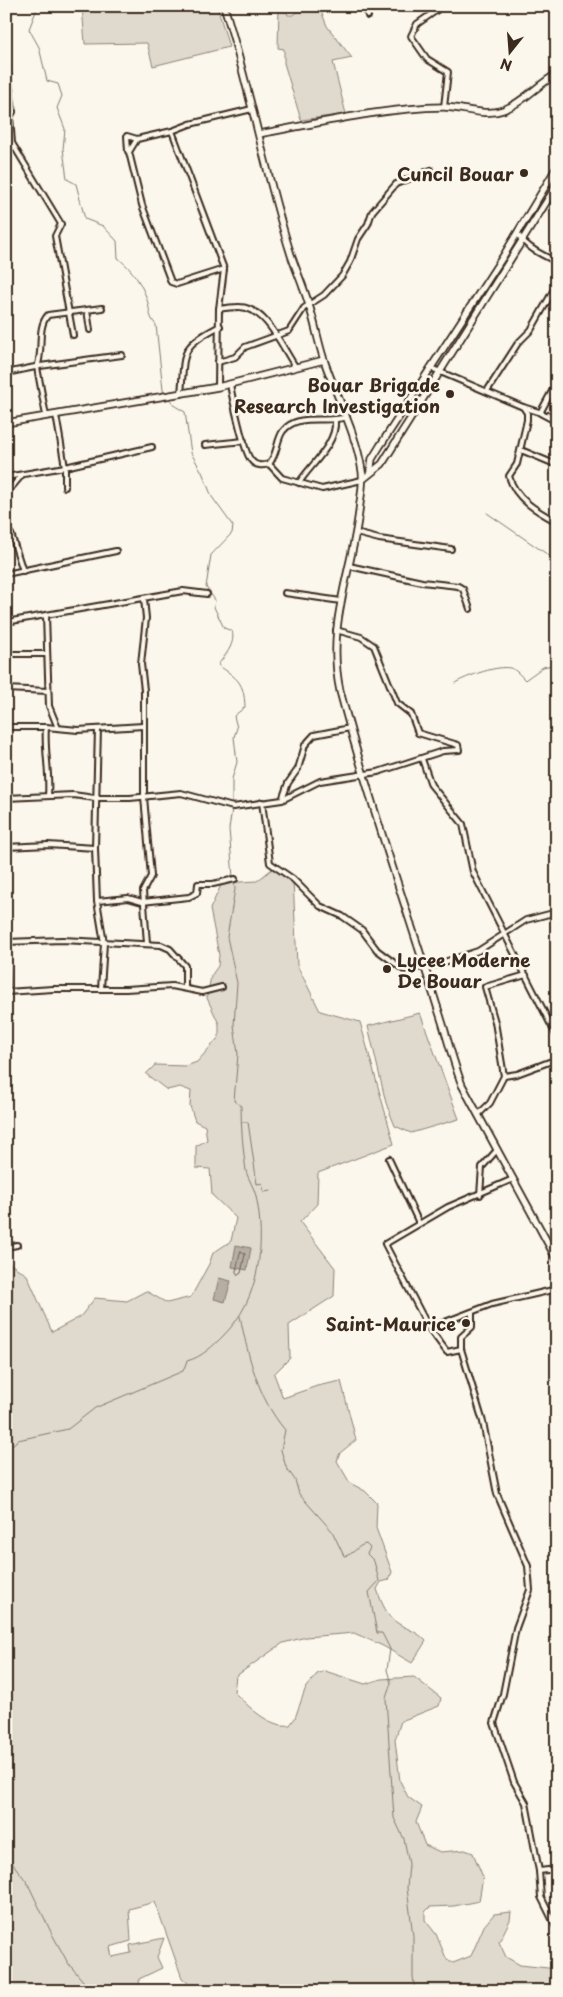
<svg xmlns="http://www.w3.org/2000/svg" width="563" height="1997" font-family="'Playpen Sans',sans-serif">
	<rect width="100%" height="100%" fill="#fbf7ec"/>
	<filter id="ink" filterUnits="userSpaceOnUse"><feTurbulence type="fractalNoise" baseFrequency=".02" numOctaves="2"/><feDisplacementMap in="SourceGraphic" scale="10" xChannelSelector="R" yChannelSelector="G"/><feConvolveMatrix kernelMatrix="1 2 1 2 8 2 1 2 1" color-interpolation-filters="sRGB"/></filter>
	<g filter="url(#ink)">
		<!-- green -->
		<g fill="#dfd9ce" stroke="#8d8276">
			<path d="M82 6H217L229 47 153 66 147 43 85 44Z"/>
			<path d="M279 6H284L288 15H293L297 11V6H319L327 26 352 58 333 62 346 114 301 120 284 63V49L278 48Z"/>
			<path d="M272 869 293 879 297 965 320 1011 360 1022 394 1144 318 1173 317 1204 300 1222 335 1268 334 1296 289 1325 290 1358 274 1374 283 1398 317 1386 341 1381 356 1440 340 1453 337 1461 350 1483 365 1491 377 1503 376 1528 392 1572 389 1580 381 1582 377 1589C381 1602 387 1617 399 1624 409 1630 418 1632 426 1641L412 1663 383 1646 354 1633 306 1637 283 1643 236 1676 234 1692C248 1706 269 1728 290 1725L295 1718 306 1687 317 1674 325 1671 365 1684 381 1679 414 1677 441 1698 439 1706 401 1721 395 1740 400 1781 408 1797 422 1807 416 1822 425 1845 440 1852 465 1850 473 1853 483 1877 479 1901 454 1906 430 1907 425 1912V1920L436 1934 446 1958 453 1963 471 1956 484 1926 494 1914 511 1912 510 1920 499 1942 506 1957 520 1965 557 1969V1991H197L182 1978 155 1902 129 1909 131 1941 110 1947 112 1957 131 1953 130 1945 164 1938 157 1957 162 1968 139 1979 140 1991H6V1261L27 1275 52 1332 80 1317 95 1298 127 1301 146 1291 167 1303 191 1297 209 1264 213 1253 231 1241 236 1218 212 1195 210 1169 196 1168V1146L207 1140 205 1126 195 1121 190 1106 191 1091 180 1087 167 1090 146 1074 155 1065 186 1066 197 1062 219 1037V1024L207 998 211 976 218 966 219 955 210 909 222 883 257 881Z"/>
			<path d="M420 1013 459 1119 411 1133 395 1126 386 1103 368 1026Z"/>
		</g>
		<!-- water -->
		<g fill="#b6aea2" stroke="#85796d">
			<path d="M236 1245 251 1248 247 1270 232 1267Z"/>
			<path d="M219 1278 231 1281 225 1302 214 1299Z"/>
		</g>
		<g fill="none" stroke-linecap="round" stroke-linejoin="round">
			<!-- shore -->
			<path stroke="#6c5f53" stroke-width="1" d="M241 1251 245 1254 241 1273 238 1275 236 1272Z"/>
			<!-- stream -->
			<g stroke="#85796d" stroke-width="1">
				<path d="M38 6 29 29 39 47 47 81 58 84 62 96 57 108 65 129 63 149 67 179 76 184 85 219 103 226 117 241 118 258C132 269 143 285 148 303 150 312 149 317 156 325L163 390 165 394"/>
				<path d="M168 397 175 406 185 412 191 453 202 472 212 497 233 526 232 533 211 555 206 587 215 600 214 607 224 628 232 631C236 644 225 655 218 665 238 679 244 682 245 707L234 716 237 728 234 737 237 762 232 779V805"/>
				<path d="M487 513 557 561"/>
				<path d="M455 683C465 677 501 663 513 669 517 671 521 676 525 680L543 667 557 664"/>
				<path d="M232 809 229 829 233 877"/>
				<path d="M242 1122H248L257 1184 262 1183 264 1192 271 1191"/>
				<path d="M240 1316C248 1356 258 1398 285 1430L281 1450 286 1467 295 1480 299 1494 332 1531 344 1556C354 1555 357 1545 366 1544L370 1548 367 1554 374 1561 379 1581 369 1592 377 1633H382L390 1649 387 1670 391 1683 386 1698 394 1818 404 1839 409 1864 407 1888 413 1936V1977L415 1991"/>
				<path d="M6 1450 18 1440 68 1429 95 1408 183 1371 187 1361C202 1357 213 1346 224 1335 260 1299 266 1243 256 1196 254 1187 248 1179 246 1171 243 1150 241 1128 241 1106L234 1101 238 1054 234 1025 237 983 227 937 235 889 234 881"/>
				<path d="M6 1855 27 1882 52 1934 68 1963 88 1987"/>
			</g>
			<!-- street casing -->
			<g stroke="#3b2a1e" stroke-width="8">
				<g id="street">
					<path d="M366 6 368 16"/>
					<path d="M438 6 437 10 417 24 411 36 427 59 448 72 444 107"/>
					<path d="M6 57 13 112 10 117 12 143 61 224 55 236 73 335"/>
					<path d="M172 131 137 139 129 152 142 205 171 282 177 284 224 269"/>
					<path d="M128 151 127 136 137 139"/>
					<path d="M517 233C525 247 542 255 557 262"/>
					<path d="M219 309C225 308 232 307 239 307 266 307 282 347 295 366"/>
					<path d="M87 310 90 330"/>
					<path d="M218 362 235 357 245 347 289 331 304 308 324 295 342 276 350 262 358 239 368 224 372 212 396 184 431 170"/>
					<path d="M6 364 10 372"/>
					<path d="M431 368 523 407 527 413V420L517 464 509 476C515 499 537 511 557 522"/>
					<path d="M6 373 40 366 122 355"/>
					<path d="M557 382 540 413 557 422"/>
					<path d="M230 384C232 396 244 453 251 460 255 466 263 466 269 464 278 453 276 441 283 431 298 412 326 424 347 417"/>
					<path d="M218 387 219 309 224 269 172 131 190 124 252 109"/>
					<path d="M487 391 518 343 531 330 557 284"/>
					<path d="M181 394C185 351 179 347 220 326"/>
					<path d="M523 407 542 413"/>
					<path d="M56 415 65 467V487"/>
					<path d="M549 415 557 418"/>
					<path d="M46 416 37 367C44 351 36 328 48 315L102 308"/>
					<path d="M205 445 244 441"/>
					<path d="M521 450 557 465"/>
					<path d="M269 464 282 478 322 489 362 480"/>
					<path d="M6 477 65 467 152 447"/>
					<path d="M299 483C310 465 337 444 335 421"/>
					<path d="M6 494 22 475"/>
					<path d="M6 528 11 534 23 571"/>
					<path d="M356 533 379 539 451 549"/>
					<path d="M349 566 422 582 458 586 463 589 470 609"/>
					<path d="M6 574 116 551"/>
					<path d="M285 593 341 601"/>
					<path d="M144 599 146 618 141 664 144 690V797L151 876 143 891 147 943"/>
					<path d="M46 616 49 706 58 728"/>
					<path d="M6 622 183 591 207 594"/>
					<path d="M6 654H46"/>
					<path d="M6 689 48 691"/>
					<path d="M6 727H46L78 730 143 726"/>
					<path d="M46 727C44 750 50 772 48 796"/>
					<path d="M98 729 95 848 97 901 104 943 101 989"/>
					<path d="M422 759 431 785 463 824 473 872 557 1037"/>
					<path d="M6 798 73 795 95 798H130L181 793 233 807 282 800 320 781 378 772 443 751 459 750 458 745 418 733 411 714 397 703 374 646 361 637 336 630"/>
					<path d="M282 800 288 783 298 769 305 745 314 735 350 728"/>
					<path d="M262 802 270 863 293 879 320 906 342 916 362 930 377 950 404 970 435 965 478 951 526 920 557 912"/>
					<path d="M6 847 48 845 95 848"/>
					<path d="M97 901 128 898 142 902 189 897 197 893 198 884H213L235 879"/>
					<path d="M6 942 62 940 161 945 170 949 185 966V988"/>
					<path d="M6 962 7 992"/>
					<path d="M6 992 53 989H126L172 986 202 992 222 987"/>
					<path d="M504 1076 517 1074 557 1059"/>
					<path d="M478 1115 490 1103 504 1076 495 1022 485 987 526 975"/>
					<path d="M389 1159 419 1223"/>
					<path d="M513 1179 448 1207 385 1244 429 1328 447 1352 461 1349 483 1422 497 1494 528 1566 530 1590 516 1628 503 1694 494 1723 514 1782 526 1803 539 1871 541 1897 557 1929"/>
					<path d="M480 1195 482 1167 497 1150"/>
					<path d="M6 1247 17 1245"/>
					<path d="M429 1328 492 1304 557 1289"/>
					<path d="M461 1349V1337L472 1327V1312"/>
					<path d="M539 1871 557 1869"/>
				</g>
			</g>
			<!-- secondary casing -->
			<g stroke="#3b2a1e" stroke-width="9">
				<g id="secondary">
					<path d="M224 6C250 88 265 173 291 255 297 272 304 288 309 305 315 323 318 342 324 360 336 396 356 432 362 471 364 484 360 499 359 512 351 576 326 625 340 691 368 797 404 901 437 1006 446 1032 452 1059 462 1085L557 1260"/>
					<path d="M259 134C319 123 381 108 443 107 462 107 484 117 503 110 523 103 538 84 557 74"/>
					<path d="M6 423 218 387 324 360"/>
					<path d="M370 473 372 459 380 446 504 255 557 167"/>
					<path d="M362 480 382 464 557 185"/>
				</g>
			</g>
			<!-- street -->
			<use href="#street" stroke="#fbf7ec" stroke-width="4"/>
			<!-- secondary -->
			<use href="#secondary" stroke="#fbf7ec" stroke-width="5.5"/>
		</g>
	</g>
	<!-- markers -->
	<g fill="#3b2a1e" stroke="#fbf7ec" stroke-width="2">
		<circle cx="524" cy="173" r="5"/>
		<circle cx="450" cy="394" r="5"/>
		<circle cx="387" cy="969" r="5"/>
		<circle cx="466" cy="1323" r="5"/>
	</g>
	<g text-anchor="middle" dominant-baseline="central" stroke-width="5" stroke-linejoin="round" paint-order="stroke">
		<!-- poi labels -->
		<g font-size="18" font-weight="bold" fill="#3b2a1e" stroke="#fbf7ec" text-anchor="end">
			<text x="514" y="173">Cuncil Bouar</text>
			<text x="440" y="384">Bouar Brigade<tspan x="440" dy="21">Research Investigation</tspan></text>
			<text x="397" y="959" text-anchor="start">Lycee Moderne<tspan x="397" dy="21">De Bouar</tspan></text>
			<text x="456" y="1323">Saint-Maurice</text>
		</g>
	</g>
	<!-- margin -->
	<rect width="563" height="1997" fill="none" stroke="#fbf7ec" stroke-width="25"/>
	<rect x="12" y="12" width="538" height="1972" fill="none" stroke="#3b2a1e" stroke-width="2" filter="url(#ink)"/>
	<!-- north arrow -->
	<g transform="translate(510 52) rotate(197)" stroke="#fbf7ec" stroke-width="4" paint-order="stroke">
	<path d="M0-4L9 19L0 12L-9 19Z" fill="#3b2a1e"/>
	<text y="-8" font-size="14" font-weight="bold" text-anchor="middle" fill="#3b2a1e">N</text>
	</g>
</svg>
